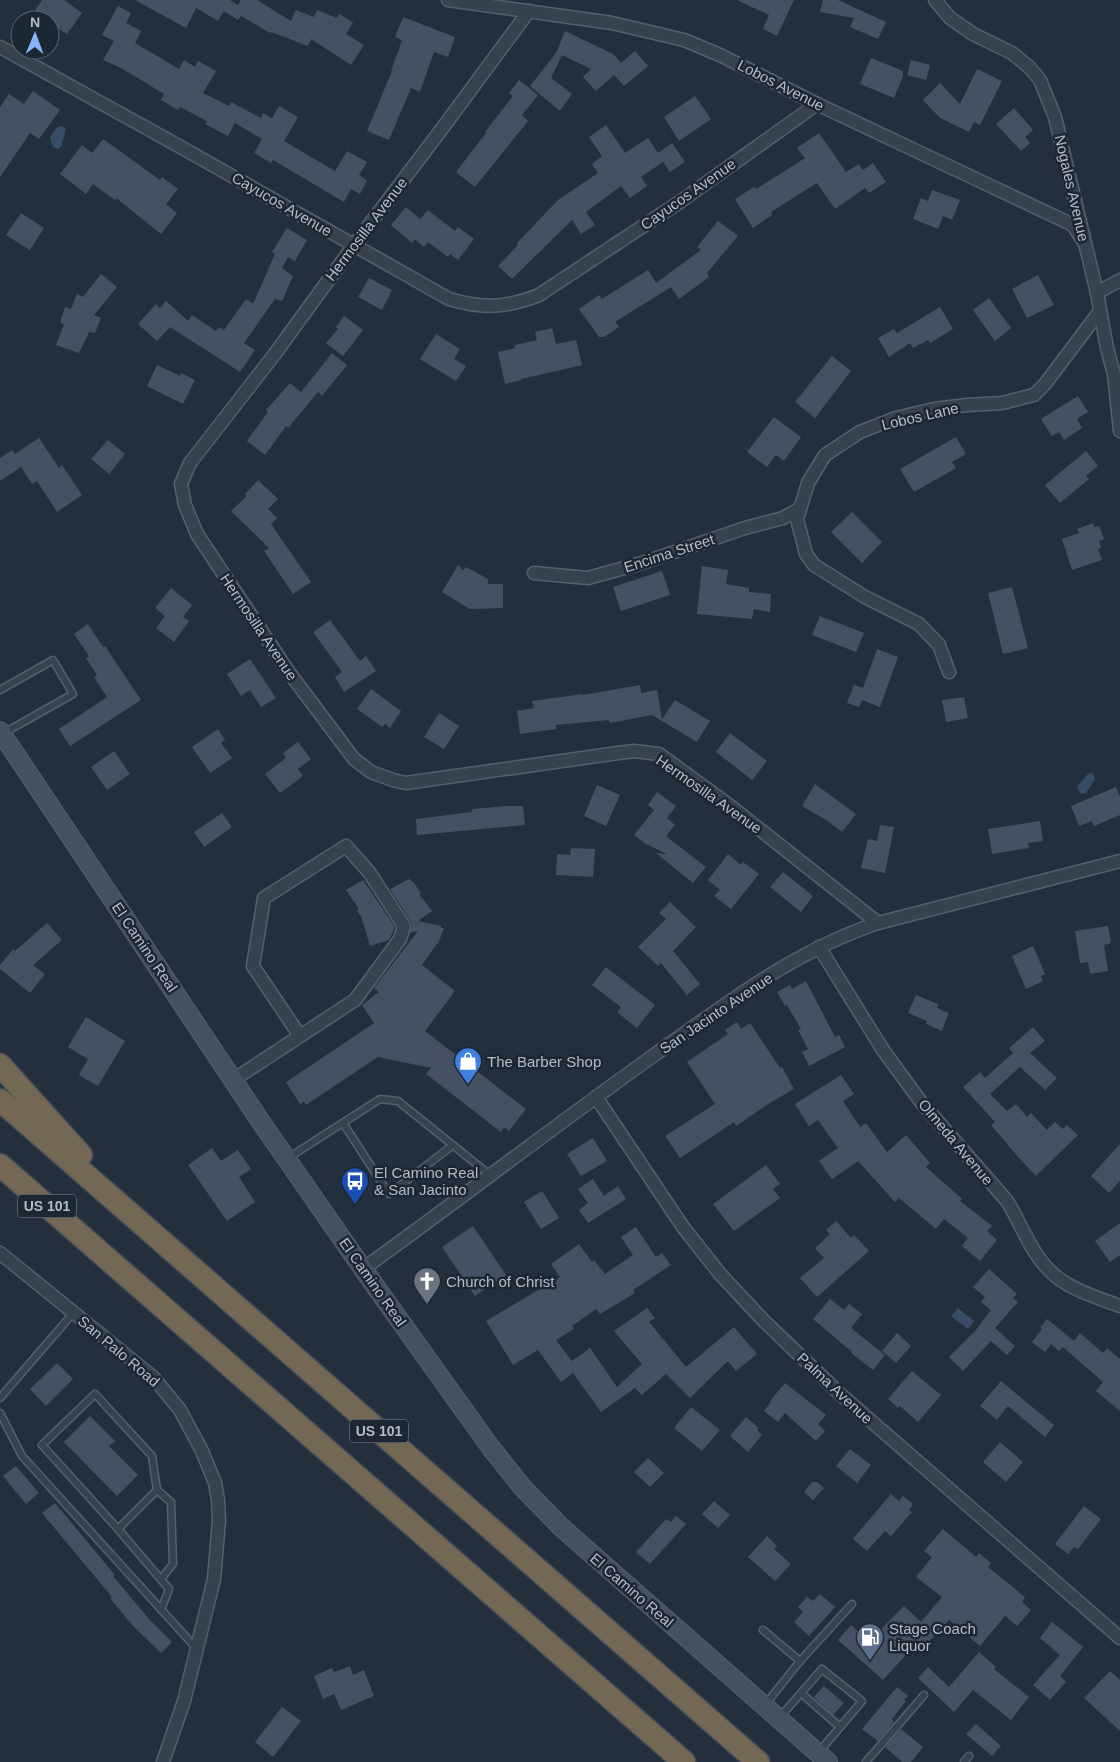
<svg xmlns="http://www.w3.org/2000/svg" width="1120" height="1762" font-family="Arial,sans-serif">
	<rect width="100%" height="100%" fill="#242f3e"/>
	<!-- water -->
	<g fill="#394c67">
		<path d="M61 126 65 128C66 134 62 140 62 146L58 149 53 147 50 138 56 128Z"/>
		<path d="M1093 773 1095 779 1086 793 1081 794 1077 787 1088 774Z"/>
		<path d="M958 1308 974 1321 968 1329 951 1316Z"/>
	</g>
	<!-- building -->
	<g fill="#455162">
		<path d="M42 0H64L82 13 67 34 50 23V20H46L34 12Z"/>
		<path d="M135 0H230L238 5 241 0H257L291 21 296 10 314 17 317 10 337 18 339 14 353 22 346 34 364 45 351 65 311 39 308 46 271 32 270 33 241 16 238 20 224 11 218 21 196 8 186 28Z"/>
		<path d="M737 0H794L777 36 763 29 769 15Z"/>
		<path d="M823 0H838L886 22 878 39 850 27 854 18 820 12Z"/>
		<path d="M118 6 131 13 126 23 141 31 135 43 179 69 184 60 195 67 198 61 216 71 203 93 229 106 231 102 261 118 263 113 272 118 279 106 298 117 284 141 335 171 347 151 367 162 359 175 367 180 360 194 351 189 344 202 273 160 271 163 254 153 262 139 235 123 228 136 205 124 207 121 180 107 178 110 161 100 164 94 121 68 103 60 114 41 102 35Z"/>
		<path d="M403 17 455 37 448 57 434 52 420 92 411 88 389 140 367 131 392 71H391L402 40 395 37Z"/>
		<path d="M565 31 613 54 621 63 635 51 648 66 624 86 614 75 596 91 583 77 591 69 562 55 551 78 572 94 560 111 530 86 556 53Z"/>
		<path d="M871 58 903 71V76L894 98 860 84Z"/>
		<path d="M911 60 930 65 926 80 907 75Z"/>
		<path d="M977 69 1002 81 980 125 974 122 969 132 940 118 923 100 940 83 960 104Z"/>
		<path d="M519 80 538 95 522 115 528 121 475 187 456 172 486 133 485 132 513 96 509 93Z"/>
		<path d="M33 91 60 110 39 139 30 133 0 177V107L9 94 24 104Z"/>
		<path d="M695 96 711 119 679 141 664 117Z"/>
		<path d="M1014 108 1033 130 1025 137 1030 143 1021 151 996 124Z"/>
		<path d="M606 125 625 153 648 138 658 153 672 143 685 162 670 172 663 162 641 177 647 186 630 198 621 186 586 212 595 225 581 234 572 220 512 279 498 266 518 245 517 243 558 200 598 173 592 164 602 156 589 137Z"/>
		<path d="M819 133 846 172 859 164 863 170 873 163 886 182 869 193 865 188 835 209 817 183 771 212 772 215 753 228 735 199 754 187 756 189 805 158 797 148Z"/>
		<path d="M103 139 160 180 162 177 178 189 166 204 177 213 161 234 116 198 115 200 93 184 86 194 60 174 82 145 92 153Z"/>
		<path d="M932 190 960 200 952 220 943 216 938 229 913 219 921 198 928 201Z"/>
		<path d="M406 207 420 219 428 210 455 231 458 227 474 239 458 260 450 254 448 257 428 242 424 247 415 239 412 243 391 225Z"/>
		<path d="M21 213 44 228 30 250 6 235Z"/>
		<path d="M718 221 738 236 707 273 709 277 679 299 671 287 615 322 619 327 604 337H599L579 309 599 295 602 299 648 270 656 283 701 250 697 247Z"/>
		<path d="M287 228 307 240 295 261 288 257 282 268 293 276 282 301 275 299 244 343 255 350 240 372 170 327 157 341 138 324 156 304 160 308 166 301 188 321 192 315 216 331 219 327 224 330 246 299 253 304 275 254 272 252Z"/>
		<path d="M101 274 117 287 94 315 101 318 95 333 89 332 79 353 56 345 64 324 60 322 65 307 71 309 77 294 83 297Z"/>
		<path d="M1038 275 1054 305 1027 318 1012 289Z"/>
		<path d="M369 278 392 290 382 310 358 297Z"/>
		<path d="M989 298 1011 328 995 341 973 310Z"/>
		<path d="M940 307 953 329 930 343 928 340 913 348 910 343 889 357 878 338 894 329 897 333Z"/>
		<path d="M344 316 363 330 343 356 326 343 338 329 336 327Z"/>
		<path d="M552 328 556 344 576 340 582 365 521 379V380L505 384 498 352 515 348V345L537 340 535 332Z"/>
		<path d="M436 334 460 349 454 359 466 366 456 381 420 359Z"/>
		<path d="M332 353 347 365 322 396 318 392 288 428 286 426 265 455 247 441 268 412 266 410 290 383 301 392Z"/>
		<path d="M832 356 851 371 815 418 795 402Z"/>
		<path d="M157 365 180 376 181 373 195 380 183 404 147 386Z"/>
		<path d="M1078 396 1088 412 1077 419 1082 428 1064 440 1059 432 1052 436 1041 419Z"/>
		<path d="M774 417 801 437 784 461 776 455 767 467 747 452Z"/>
		<path d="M956 437 966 454 952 462 956 468 914 492 900 469Z"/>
		<path d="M39 438 59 468 62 465 82 495 57 512 37 481 32 484 21 467 0 481V458L12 450 15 454Z"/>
		<path d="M108 440 125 454 109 474 91 459Z"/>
		<path d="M1086 451 1098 466 1086 476 1089 479 1060 503 1045 485Z"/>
		<path d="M258 480 278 499 268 509 277 518 271 524 311 582 293 594 264 551 269 548 231 511 247 496 245 494Z"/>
		<path d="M852 512 882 542 862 563 831 532Z"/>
		<path d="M1093 523 1094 527 1099 526 1104 539 1099 541 1101 548 1098 549 1102 560 1072 570 1062 539 1079 533 1077 529Z"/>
		<path d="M458 565 463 570 466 567 488 579V584H503V608L470 609 442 592Z"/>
		<path d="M702 566 728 570 726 584 749 588V592L771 594 770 612 754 609 752 619 697 614Z"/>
		<path d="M662 571 670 595 621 611 613 587Z"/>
		<path d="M1012 587 1028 648 1003 654 988 593Z"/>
		<path d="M171 588 192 605 183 617 189 621 174 642 156 628 165 616 155 608Z"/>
		<path d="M820 616 864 633 856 652 812 635Z"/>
		<path d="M330 620 360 661 366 656 376 671 344 692 335 677 342 672 313 632Z"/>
		<path d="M88 624 103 647 105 646 141 700 70 746 59 729 107 697 94 677 97 675 86 658 89 656 74 634Z"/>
		<path d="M877 649 898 657 880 707 862 700 859 707 847 703 854 685 863 688Z"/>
		<path d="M250 659 276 698 261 707 250 690 241 696 227 674Z"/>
		<path d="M640 685 641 693 657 690 662 719 675 700 710 721 697 742 652 715 610 723 609 720 556 725V729L520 734 517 711 534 708 532 701 583 694V695Z"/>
		<path d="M371 689 401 711 390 728 385 724 382 727 357 709Z"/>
		<path d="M964 697 968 718 946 722 942 700Z"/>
		<path d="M439 713 459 726 444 749 424 737Z"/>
		<path d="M218 729 225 740 221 743 232 758 210 773 192 747Z"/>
		<path d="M730 733 767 761 752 780 716 752Z"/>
		<path d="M298 742 311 759 298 769 303 776 280 793 265 774 286 758 283 753Z"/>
		<path d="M114 751 130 774 107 790 91 767Z"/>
		<path d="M815 784 856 814 842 832 828 821 802 806Z"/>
		<path d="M597 785 620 795 606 826 584 816Z"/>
		<path d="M1116 787 1120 797V815L1094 826 1092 821 1079 826 1071 806Z"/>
		<path d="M657 792 676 806 667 818 675 825 666 836 706 867 693 883 656 853 667 854 646 844 634 835 654 810 648 805Z"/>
		<path d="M507 806H523L525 825 417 835 416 819 472 812V809Z"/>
		<path d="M222 813 232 827 204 847 194 832Z"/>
		<path d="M1040 821 1043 841 1028 843 1029 848 992 854 988 829Z"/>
		<path d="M880 825 894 827 885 873 861 868 868 839 877 841Z"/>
		<path d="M571 848 595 849 593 877 556 875 557 854 570 855Z"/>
		<path d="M728 854 741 865 743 862 759 874 731 909 714 896 720 890 708 880Z"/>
		<path d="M783 872 813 896 801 912 770 887Z"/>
		<path d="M409 879 414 883 421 893 419 894 432 911 418 921 441 926V928H444L438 944H437L422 965 455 991 425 1031 526 1109 509 1131 504 1127 501 1132 426 1074 431 1068 378 1057 306 1105 304 1101 300 1104 286 1082 374 1023 362 1005 379 992 374 988 418 931 410 933 412 925 411 922 390 889Z"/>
		<path d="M363 880 395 927 389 940 370 946 361 916 357 911 359 909 346 890Z"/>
		<path d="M670 902 696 927 673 951 700 984 687 995 661 963 658 966 638 947 666 919 659 913Z"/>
		<path d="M47 923 62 940 33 965 45 974 30 993 0 969V965L13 949 15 951Z"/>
		<path d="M1108 926 1111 943 1104 945 1108 971 1090 974 1088 962 1080 963 1075 931Z"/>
		<path d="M1033 946 1045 974 1041 976 1043 981 1026 989 1012 956Z"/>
		<path d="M606 967 655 1005 637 1028 617 1012 621 1007 592 985Z"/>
		<path d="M806 981 835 1037 839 1035 845 1047 809 1066 802 1052 808 1049 798 1030 801 1029 787 1005 785 1006 777 992 790 985 792 989Z"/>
		<path d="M916 995 938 1004 937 1008 949 1013 942 1031 926 1024 927 1021 908 1013Z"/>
		<path d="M86 1017 125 1041 98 1086 79 1075 88 1059 68 1047Z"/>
		<path d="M737 1022 741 1029 750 1023 780 1068 782 1067 794 1089 768 1104 736 1126 734 1122 680 1158 665 1136 715 1104 687 1062 728 1034 725 1030Z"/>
		<path d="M1033 1027 1045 1041 1030 1053 1057 1078 1045 1090 1020 1067 990 1094 1007 1111 1016 1104 1027 1117 1031 1113 1047 1130 1055 1122 1063 1129 1067 1125 1078 1135 1036 1176 1019 1158 991 1125 995 1122 963 1087 980 1072 985 1078 1013 1053 1009 1048Z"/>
		<path d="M841 1075 854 1094 843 1101 860 1127 866 1123 887 1152 906 1135 930 1163 926 1167 962 1199 960 1201 992 1226 987 1231 997 1240 980 1261 962 1246 968 1238 944 1219 936 1229 899 1198 895 1202 858 1161 832 1179 819 1161 838 1148 818 1120 809 1126 795 1104Z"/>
		<path d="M593 1138 607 1161 581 1176 567 1154Z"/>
		<path d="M1120 1144V1181L1109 1193 1091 1176Z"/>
		<path d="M212 1148 221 1161 238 1150 251 1169 239 1177 255 1202 227 1221 188 1165Z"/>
		<path d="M766 1165 780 1184 773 1189 780 1198 734 1231 713 1204Z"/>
		<path d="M593 1179 604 1196 618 1186 626 1199 588 1223 579 1210 588 1203 578 1189Z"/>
		<path d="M542 1191 559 1218 541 1229 524 1202Z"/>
		<path d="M836 1221 851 1238 854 1235 869 1251 817 1297 800 1278 824 1258 815 1248 830 1234 826 1230Z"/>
		<path d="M1120 1223V1255L1110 1262 1095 1241Z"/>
		<path d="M473 1226 506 1275 475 1296 442 1247Z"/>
		<path d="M636 1227 656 1257 662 1253 671 1265 633 1290 635 1293 600 1314 596 1309 572 1326 574 1329 556 1340 572 1361 590 1348 617 1387 642 1364 614 1331 647 1308 655 1318 649 1322 686 1367 734 1327 757 1354 736 1371 728 1361 690 1398 666 1374 642 1395 635 1388 601 1412 573 1373 561 1382 538 1350 513 1365 486 1321 560 1277 551 1264 579 1244 592 1262 594 1260 605 1274 633 1255 621 1237Z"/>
		<path d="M989 1269 1017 1294 1013 1298 1018 1302 995 1328 1015 1346 1007 1355 991 1341 963 1371 949 1357 976 1330 991 1310 981 1302 985 1297 973 1287Z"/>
		<path d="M830 1299 844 1310 849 1304 862 1314 851 1328 885 1355 873 1370 851 1353 852 1352 813 1319Z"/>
		<path d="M1047 1319 1074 1341 1080 1333 1103 1353 1107 1348 1120 1359V1411L1096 1391 1103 1382 1063 1347 1059 1351 1051 1344 1045 1352 1032 1342 1042 1329 1040 1328Z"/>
		<path d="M897 1333 911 1346 896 1363 882 1351Z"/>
		<path d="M57 1363 73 1379 46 1406 30 1389Z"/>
		<path d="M912 1371 941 1395 918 1422 900 1406 898 1408 888 1399Z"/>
		<path d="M1001 1381 1054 1425 1045 1437 1008 1406 997 1420 980 1406Z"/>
		<path d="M785 1383 826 1415 818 1424 825 1431 816 1441 785 1413 778 1422 764 1411 771 1402 770 1401Z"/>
		<path d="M691 1407 720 1430 702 1451 674 1428Z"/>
		<path d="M90 1416 115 1441 109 1446 138 1475 117 1496 64 1442Z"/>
		<path d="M746 1417 759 1428 757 1430 762 1435 748 1452 730 1436Z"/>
		<path d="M1000 1442 1023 1462 1006 1482 983 1462Z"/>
		<path d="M850 1449 871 1465 857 1483 836 1466Z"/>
		<path d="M648 1458 664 1473 650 1487 634 1472Z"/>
		<path d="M16 1466 39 1493 26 1504 3 1476Z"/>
		<path d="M812 1482H817L824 1488 813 1500 804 1492Z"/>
		<path d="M891 1494 899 1501 903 1496 913 1504 909 1510 912 1512 891 1536 885 1531 867 1551 853 1539Z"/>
		<path d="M714 1501 730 1515 718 1528 702 1514Z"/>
		<path d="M55 1503 115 1575 113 1576 149 1619 172 1642 161 1653 133 1626 110 1598 112 1597 42 1513Z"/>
		<path d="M1084 1506 1101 1519 1078 1549 1074 1547 1068 1554 1055 1544Z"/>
		<path d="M676 1516 686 1524 650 1564 636 1552 666 1519 671 1522Z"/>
		<path d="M943 1529 976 1557 979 1553 991 1563 988 1567 1025 1597 1022 1602 1031 1610 1017 1626 1005 1616 980 1646 949 1620 922 1649 916 1644 883 1680 838 1640 851 1625 869 1641 904 1606 921 1622 942 1597 916 1577 932 1557 924 1551Z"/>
		<path d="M767 1536 777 1546 774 1549 791 1564 775 1581 748 1557Z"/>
		<path d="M820 1594 835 1607 809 1636 794 1622 803 1612 798 1607 807 1597 813 1601Z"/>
		<path d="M1052 1622 1083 1647 1060 1676 1066 1682 1050 1700 1033 1685 1060 1655 1040 1638Z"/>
		<path d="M979 1652 996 1667 994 1669 1029 1697 1011 1720 973 1690 954 1712 918 1678 928 1667 949 1687Z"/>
		<path d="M350 1666 353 1675 364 1670 374 1696 341 1710 334 1694 323 1699 314 1676 332 1668 334 1672Z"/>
		<path d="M1110 1671 1120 1680V1731L1084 1698Z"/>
		<path d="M824 1686 844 1703 833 1715 814 1697Z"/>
		<path d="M897 1687 908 1696 904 1700 906 1701 892 1719 894 1722 878 1741 862 1729Z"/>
		<path d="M282 1707 301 1721 273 1757 255 1742Z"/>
		<path d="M976 1724 1001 1746 992 1756 966 1734Z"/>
		<path d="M901 1729 923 1747 911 1762H902L885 1747Z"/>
	</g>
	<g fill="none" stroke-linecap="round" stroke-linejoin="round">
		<!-- service casing -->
		<g stroke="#565f6c" stroke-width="9">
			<g id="service">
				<path d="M0 690 53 660 73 694 2 734"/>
				<path d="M343 1123 389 1194 453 1145"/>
				<path d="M288 1158 380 1099 398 1101 490 1175"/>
				<path d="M0 1398 74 1312"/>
				<path d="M0 1413 22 1456 197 1649"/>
				<path d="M157 1490 171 1502 173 1564 161 1579"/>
				<path d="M118 1529 42 1445 95 1394 152 1456 157 1490 118 1529 169 1589 161 1610"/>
				<path d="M763 1630 800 1661"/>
				<path d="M801 1693 840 1727"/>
				<path d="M765 1705 800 1661 852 1604"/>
				<path d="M780 1717 822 1669 862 1701 819 1752"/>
				<path d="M866 1762 924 1695"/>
				<path d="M964 1762 969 1756"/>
			</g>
		</g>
		<!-- minor casing -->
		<g stroke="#565f6c" stroke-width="15">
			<g id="minor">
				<path d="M448 0 612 23 684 40 720 55 817 104 1073 225 1085 244"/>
				<path d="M935 0 950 18 973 34 1012 53 1029 67 1040 80 1055 117 1097 293 1107 348 1114 374 1120 431"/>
				<path d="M529 11 441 130 354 245 274 355 190 463 181 484 185 505 197 534 288 671 354 759 371 772 393 780 406 783 618 753 634 751 659 754 729 805 878 923"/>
				<path d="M0 47 177 145 449 299C483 309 506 308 539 295L681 201 817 104"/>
				<path d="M1097 293 1120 280"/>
				<path d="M534 573 588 578 642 563 745 528 783 518 799 509"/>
				<path d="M949 672 939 645 919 624 865 597 814 565 806 554 797 519 808 483 825 455 860 432 896 418 934 409 967 405 1002 403 1034 395 1045 384 1100 311"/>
				<path d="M819 947 883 1050 921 1102 1007 1201C1021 1223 1030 1251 1049 1270 1067 1289 1096 1297 1120 1306"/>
				<path d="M233 1080 355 1000 400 939 404 926 369 872 346 846 264 898 253 966 300 1036"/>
				<path d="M596 1097 683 1227 720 1274 764 1321 840 1394 1120 1638"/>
				<path d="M0 1253 153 1377 180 1410 202 1451 215 1483 218 1500 219 1520 214 1579 184 1701 163 1762"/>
				<path d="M363 1269C460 1199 556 1125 653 1056 724 1005 794 951 878 923L1120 861"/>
			</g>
		</g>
		<!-- secondary casing -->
		<g stroke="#565f6c" stroke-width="20">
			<path id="secondary" d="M0 731 263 1125 363 1269 491 1448 523 1488 561 1527 828 1762"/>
		</g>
		<!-- motorway casing -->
		<g stroke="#434c59" stroke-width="25">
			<g id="motorway">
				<path d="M0 1065 81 1155"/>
				<path d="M0 1100 758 1762"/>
				<path d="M0 1165 684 1762"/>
			</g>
		</g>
		<!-- service -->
		<use href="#service" stroke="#38414e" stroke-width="6"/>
		<!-- minor -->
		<use href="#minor" stroke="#38414e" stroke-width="12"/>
		<!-- secondary -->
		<use href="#secondary" stroke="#465061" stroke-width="18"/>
		<!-- motorway -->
		<use href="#motorway" stroke="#746855" stroke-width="22"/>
	</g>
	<!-- icons -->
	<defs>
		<g id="shop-pin" transform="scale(1.4375)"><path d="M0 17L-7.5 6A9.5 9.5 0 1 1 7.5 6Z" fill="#3f7fe0" stroke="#1d2633"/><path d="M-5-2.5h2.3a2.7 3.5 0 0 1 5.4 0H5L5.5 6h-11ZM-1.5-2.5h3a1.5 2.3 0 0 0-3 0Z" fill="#fff"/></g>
		<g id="bus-pin" transform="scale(1.4375)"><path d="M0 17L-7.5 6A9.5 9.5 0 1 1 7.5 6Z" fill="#1a4fb4" stroke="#1d2633"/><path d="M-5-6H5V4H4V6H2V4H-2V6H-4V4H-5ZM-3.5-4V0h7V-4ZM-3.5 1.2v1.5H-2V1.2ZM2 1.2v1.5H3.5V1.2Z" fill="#fff"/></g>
		<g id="church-pin" transform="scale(1.4375)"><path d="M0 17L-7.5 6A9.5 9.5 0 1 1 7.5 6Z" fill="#6b7280" stroke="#1d2633"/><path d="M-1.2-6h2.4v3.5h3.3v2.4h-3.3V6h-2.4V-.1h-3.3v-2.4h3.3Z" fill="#fff"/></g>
		<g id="fuel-pin" transform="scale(1.4375)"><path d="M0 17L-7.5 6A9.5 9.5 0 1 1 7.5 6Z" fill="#5c6f8a" stroke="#1d2633"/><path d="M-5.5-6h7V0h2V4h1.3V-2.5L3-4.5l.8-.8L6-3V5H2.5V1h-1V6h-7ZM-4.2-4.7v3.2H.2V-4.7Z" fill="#fff"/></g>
	</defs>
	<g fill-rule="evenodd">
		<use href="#shop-pin" x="468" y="1061"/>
		<use href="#bus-pin" x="355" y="1181"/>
		<use href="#church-pin" x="427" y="1281"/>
		<use href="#fuel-pin" x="870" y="1637"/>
	</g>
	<g text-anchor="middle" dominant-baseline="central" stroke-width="5" stroke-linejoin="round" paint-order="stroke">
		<!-- shield labels -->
		<g fill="#1d2633" stroke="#878f9c" stroke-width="1">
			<rect x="18" y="1194.5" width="58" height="23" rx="4"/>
			<rect x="350" y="1419.5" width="58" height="23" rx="4"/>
		</g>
		<g font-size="14" font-weight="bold" fill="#b4bcc9">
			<text x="47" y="1206">US 101</text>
			<text x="379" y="1431">US 101</text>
		</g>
		<!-- street labels -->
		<g font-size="15" fill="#b4bcc9" stroke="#1d2633">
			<text transform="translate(781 85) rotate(27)">Lobos Avenue</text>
			<text transform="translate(1072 188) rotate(77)">Nogales Avenue</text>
			<text transform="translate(688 194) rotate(-35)">Cayucos Avenue</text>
			<text transform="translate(282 204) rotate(30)">Cayucos Avenue</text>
			<text transform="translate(366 229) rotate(-53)">Hermosilla Avenue</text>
			<text transform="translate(920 416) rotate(-13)">Lobos Lane</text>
			<text transform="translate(669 553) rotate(-18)">Encima Street</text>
			<text transform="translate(259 627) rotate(56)">Hermosilla Avenue</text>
			<text transform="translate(709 794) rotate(35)">Hermosilla Avenue</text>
			<text transform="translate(145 947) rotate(56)">El Camino Real</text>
			<text transform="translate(716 1013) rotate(-34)">San Jacinto Avenue</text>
			<text transform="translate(956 1142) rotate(50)">Olmeda Avenue</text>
			<text transform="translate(373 1282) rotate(55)">El Camino Real</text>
			<text transform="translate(119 1351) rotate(40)">San Palo Road</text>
			<text transform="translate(835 1388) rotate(43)">Palma Avenue</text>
			<text transform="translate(632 1590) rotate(41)">El Camino Real</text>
		</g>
		<!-- poi labels -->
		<g font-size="15" fill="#b4bcc9" stroke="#1d2633" text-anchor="start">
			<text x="487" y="1061">The Barber Shop</text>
			<text x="374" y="1172">El Camino Real<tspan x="374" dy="17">&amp; San Jacinto</tspan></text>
			<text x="446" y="1281">Church of Christ</text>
			<text x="889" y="1628">Stage Coach<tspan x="889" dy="17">Liquor</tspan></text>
		</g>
	</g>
	<!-- north arrow -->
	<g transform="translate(35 35) rotate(1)"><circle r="24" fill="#1d2633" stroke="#59626f"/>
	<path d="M0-4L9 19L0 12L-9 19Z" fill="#8ab4f8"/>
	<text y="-8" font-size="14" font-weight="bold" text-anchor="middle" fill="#b4bcc9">N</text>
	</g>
</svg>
